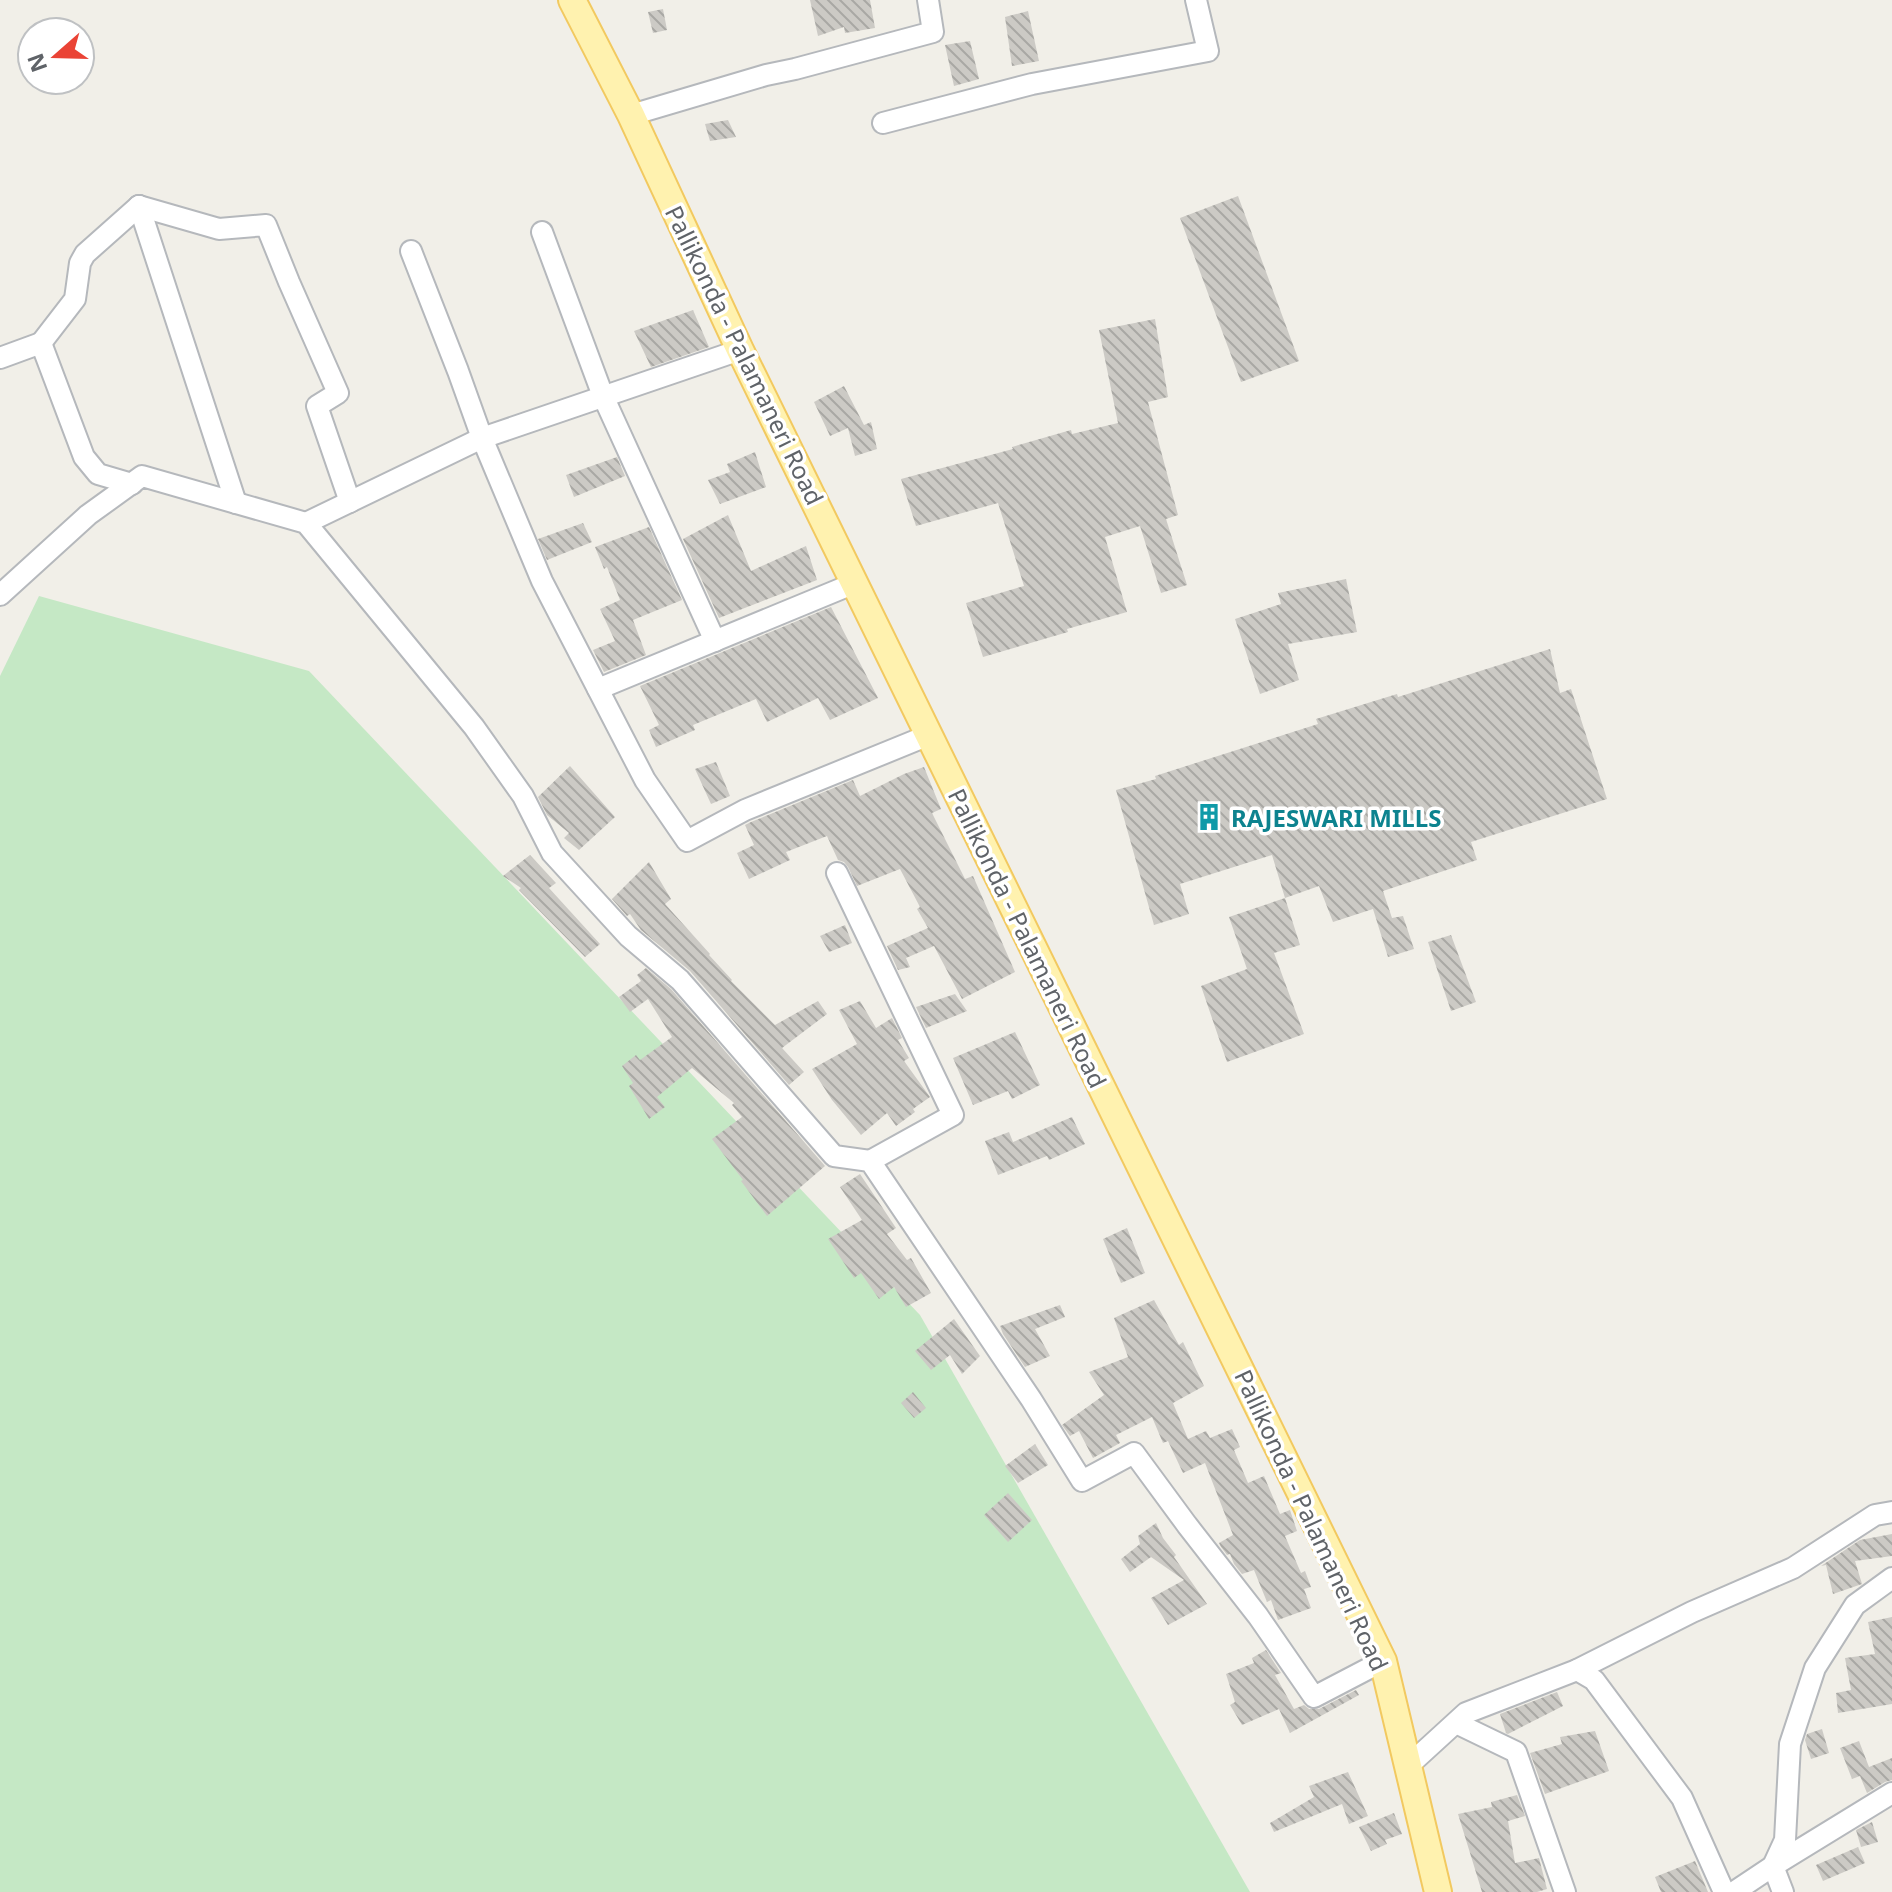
<svg xmlns="http://www.w3.org/2000/svg" width="1892" height="1892" font-family="'Noto Sans',sans-serif">
	<defs>
		<pattern id="building-back-hatch" width="6" height="6" patternUnits="userSpaceOnUse" patternTransform="scale(2)"><rect width="6" height="6" fill="#cccac5"/><path d="M-1 5l2 2M0 0l6 6M5-1l2 2" fill="none" stroke="#a9a8a4"/></pattern>
	</defs>
	<rect width="100%" height="100%" fill="#f1efe8"/>
	<!-- green -->
	<path fill="#c5e8c5" d="M39 596 309 671 920 1315 1250 1892H0V676Z"/>
	<!-- building -->
	<g fill="url(#building-back-hatch)">
		<path d="M810 0H870L875 28 845 33 844 27 818 36Z"/>
		<path d="M663 9 667 30 653 33 648 12Z"/>
		<path d="M1028 11 1039 61 1012 66 1005 17Z"/>
		<path d="M970 41 979 79 954 86 945 45Z"/>
		<path d="M728 120 736 137 710 141 705 124Z"/>
		<path d="M1238 196 1299 361 1241 382 1180 218Z"/>
		<path d="M693 310 709 347 651 367 634 331Z"/>
		<path d="M1155 319 1168 397 1148 402 1178 515 1166 519 1187 585 1161 593 1140 526 1105 537 1127 612 1067 629 1068 632 983 657 966 603 1024 586 998 503 916 526 901 479 1013 449 1012 447 1071 430 1072 434 1118 423 1099 330Z"/>
		<path d="M844 386 864 425 871 422 877 449 855 456 848 428 830 436 814 402Z"/>
		<path d="M755 452 766 487 720 504 708 480 730 472 727 464Z"/>
		<path d="M617 457 625 476 574 497 566 475Z"/>
		<path d="M728 515 751 571 806 546 817 580 719 618 683 539Z"/>
		<path d="M583 523 592 542 547 560 538 539Z"/>
		<path d="M649 527 682 600 633 620 646 655 604 672 593 650 615 641 600 609 620 600 607 567 604 569 595 547Z"/>
		<path d="M1346 579 1357 632 1288 644 1299 680 1260 694 1235 619 1281 604 1278 593Z"/>
		<path d="M831 607 878 698 830 720 818 698 767 722 756 699 693 725 695 730 656 747 649 730 659 725 640 686Z"/>
		<path d="M1550 649 1560 693 1571 689 1607 799 1471 842 1477 860 1383 891 1392 918 1403 916 1414 949 1388 957 1373 909 1333 922 1319 886 1285 898 1272 855 1180 884 1189 914 1154 925 1116 790 1156 779 1155 776 1318 724 1316 719 1397 694 1398 697Z"/>
		<path d="M716 762 730 796 711 804 695 769Z"/>
		<path d="M570 766 615 817 579 850 564 838 569 833 547 815 538 797Z"/>
		<path d="M924 767 941 809 932 813 965 879 973 876 1015 972 962 999 934 946 906 958 910 967 898 970 887 946 928 928 917 909 920 907 900 869 857 886 848 867 844 862 838 860 827 836 786 852 790 860 749 879 737 853 754 845 745 825 751 822 853 780 860 796 904 774Z"/>
		<path d="M530 855 556 883 549 888 600 944 585 957 519 890 521 888 503 876Z"/>
		<path d="M649 862 671 899 665 904 710 954 709 955 732 980 731 981 775 1025 818 1001 827 1014 782 1048 804 1072 789 1085 690 971 641 930 630 914 627 916 612 899Z"/>
		<path d="M1285 898 1300 945 1274 953 1304 1034 1227 1062 1201 986 1247 969 1229 917Z"/>
		<path d="M845 925 852 943 829 952 820 936Z"/>
		<path d="M1451 935 1476 1002 1451 1011 1428 942Z"/>
		<path d="M646 968 671 989 825 1166 767 1216 741 1181 743 1180 712 1139 742 1117 732 1105 734 1103 692 1068 657 1097 665 1107 649 1119 629 1086 633 1083 622 1066 636 1055 640 1060 672 1037 648 999 630 1012 619 997 641 981 637 975Z"/>
		<path d="M955 994 967 1011 926 1028 916 1007Z"/>
		<path d="M860 1001 876 1028 892 1018 902 1038 898 1040 909 1058 904 1061 930 1097 913 1109 915 1112 896 1126 887 1113 861 1135 832 1100 812 1069 857 1044 839 1010Z"/>
		<path d="M1015 1032 1040 1085 1012 1099 1008 1091 973 1105 953 1058Z"/>
		<path d="M1072 1117 1085 1144 1049 1160 1047 1156 998 1175 985 1141 1009 1132 1013 1142Z"/>
		<path d="M860 1174 896 1228 887 1234 907 1260 911 1258 931 1293 906 1307 894 1287 879 1299 861 1273 854 1278 828 1239 862 1220 840 1187Z"/>
		<path d="M1127 1228 1145 1273 1121 1283 1103 1239Z"/>
		<path d="M1154 1300 1179 1345 1183 1342 1204 1386 1173 1403 1188 1439 1206 1431 1210 1438 1232 1429 1240 1447 1234 1450 1248 1483 1264 1476 1280 1514 1290 1510 1297 1531 1285 1536 1301 1573 1305 1571 1311 1587 1304 1589 1311 1608 1278 1620 1271 1600 1267 1602 1254 1570 1242 1574 1234 1564 1230 1554 1227 1555 1221 1547 1219 1543 1233 1535 1205 1463 1183 1473 1168 1441 1163 1443 1152 1417 1116 1435 1120 1443 1093 1458 1079 1431 1070 1436 1062 1425 1104 1395 1089 1372 1128 1357 1114 1318Z"/>
		<path d="M1060 1305 1065 1317 1035 1329 1050 1356 1025 1367 1003 1334 1000 1326Z"/>
		<path d="M954 1319 980 1356 962 1374 950 1355 931 1370 915 1351Z"/>
		<path d="M913 1392 926 1408 914 1418 901 1403Z"/>
		<path d="M1035 1444 1048 1465 1018 1483 1005 1466Z"/>
		<path d="M1008 1493 1032 1520 1008 1542 984 1515Z"/>
		<path d="M1156 1523 1163 1538 1176 1555 1174 1557 1207 1604 1168 1625 1151 1598 1184 1580 1151 1557 1130 1572 1121 1559 1140 1544 1138 1536Z"/>
		<path d="M1892 1534V1556L1855 1561 1862 1584 1833 1594 1826 1565 1821 1566 1860 1540Z"/>
		<path d="M1892 1617V1704L1838 1713 1836 1693 1851 1690 1845 1658 1875 1654 1868 1622Z"/>
		<path d="M1266 1650 1281 1673 1275 1675 1294 1709 1304 1705 1309 1709H1319L1356 1690 1359 1695 1290 1733 1279 1709 1242 1725 1230 1705 1235 1702 1226 1674 1254 1663 1252 1658Z"/>
		<path d="M1557 1692 1563 1706 1508 1734 1506 1733 1500 1714Z"/>
		<path d="M1822 1729 1829 1753 1811 1759 1805 1740 1807 1734Z"/>
		<path d="M1595 1731 1609 1771 1545 1794 1530 1753 1562 1744 1560 1737Z"/>
		<path d="M1859 1741 1869 1767 1892 1758V1780L1885 1782 1867 1793 1860 1776 1852 1779 1840 1748Z"/>
		<path d="M1348 1772 1368 1816 1349 1824 1342 1804 1274 1832 1270 1823 1314 1797 1309 1786Z"/>
		<path d="M1517 1795 1525 1816 1508 1821 1515 1863 1539 1858 1547 1889 1537 1892H1482L1458 1814 1492 1807 1491 1802Z"/>
		<path d="M1394 1813 1402 1834 1385 1840 1387 1844 1371 1851 1359 1827Z"/>
		<path d="M1872 1822 1878 1842 1861 1847 1856 1830Z"/>
		<path d="M1858 1847 1865 1863 1823 1881 1816 1865Z"/>
		<path d="M1695 1861 1708 1892H1661L1655 1877Z"/>
	</g>
	<g fill="none" stroke-linecap="round" stroke-linejoin="round">
		<!-- minor casing -->
		<g stroke="#b5b8bc" stroke-width="24">
			<g id="minor">
				<path d="M631 115 766 75 795 69 933 32 928 0"/>
				<path d="M883 123 1032 84 1208 51 1196 0"/>
				<path d="M139 206 219 229 266 225 289 282 338 393 317 406 350 502"/>
				<path d="M139 206 236 503"/>
				<path d="M542 232 603 396 715 641"/>
				<path d="M411 251 458 371 482 438 542 581 645 780 687 841 745 810 929 735"/>
				<path d="M41 343 75 299 80 263 85 254 139 206"/>
				<path d="M0 358 41 343 84 457 98 474 132 484"/>
				<path d="M306 523 482 438 740 350"/>
				<path d="M0 595 88 515 142 476 306 523 474 727 523 796 552 853 628 936 680 980 834 1156 870 1161 1031 1399 1082 1481 1134 1453 1187 1525 1258 1616 1314 1697 1383 1661"/>
				<path d="M598 689 855 583"/>
				<path d="M837 873 953 1115 870 1161"/>
				<path d="M1577 1670 1692 1612 1793 1568 1875 1515 1892 1512"/>
				<path d="M1456 1723 1516 1752 1565 1892"/>
				<path d="M1408 1766 1466 1713 1577 1670 1594 1680 1682 1798 1724 1892"/>
				<path d="M1734 1892 1773 1866 1892 1793"/>
				<path d="M1783 1892 1773 1866 1785 1840 1790 1744 1815 1668 1855 1605 1892 1578"/>
			</g>
		</g>
		<!-- major casing -->
		<g stroke="#f2c960" stroke-width="30">
			<path id="major" d="M572 0 631 115 740 350 1383 1661 1438 1892"/>
		</g>
		<!-- minor -->
		<use href="#minor" stroke="#fff" stroke-width="20"/>
		<!-- major -->
		<use href="#major" stroke="#fff2af" stroke-width="26"/>
	</g>
	<!-- icons -->
	<defs>
		<g id="building-bare" transform="scale(2.16)"><path d="M-4-6H4V6H1V3H-1V6H-4ZM-2.5-4.3h1.7v1.8h-1.7ZM.8-4.3h1.7v1.8H.8ZM-2.5-1h1.7V.8h-1.7ZM.8-1h1.7V.8H.8Z" fill="#0f9aa8" stroke="#fff" stroke-width="2.5" paint-order="stroke"/></g>
	</defs>
	<g fill-rule="evenodd">
		<use href="#building-bare" x="1209" y="817"/>
	</g>
	<g text-anchor="middle" dominant-baseline="central" stroke-width="7" stroke-linejoin="round" paint-order="stroke">
		<!-- street labels -->
		<g font-size="24" fill="#5f6368" stroke="#fff">
			<text transform="translate(745 355) rotate(64)">Pallikonda - Palamaneri Road</text>
			<text transform="translate(1028 938) rotate(64)">Pallikonda - Palamaneri Road</text>
			<text transform="translate(1312 1520) rotate(65)">Pallikonda - Palamaneri Road</text>
		</g>
		<!-- culture labels -->
		<g font-size="24" font-weight="bold" fill="#0d838f" stroke="#fff" text-anchor="start">
			<text x="1231" y="817">RAJESWARI MILLS</text>
		</g>
	</g>
	<!-- north arrow -->
	<g transform="translate(56 56) rotate(250)"><circle r="38" fill="#ffffff" stroke="#bfc1c3" stroke-width="2"/>
	<path d="M0-6L14 30L0 20L-14 30Z" fill="#ea4335"/>
	<text y="-12" font-size="22" font-weight="bold" text-anchor="middle" fill="#5f6368">N</text>
	</g>
</svg>
